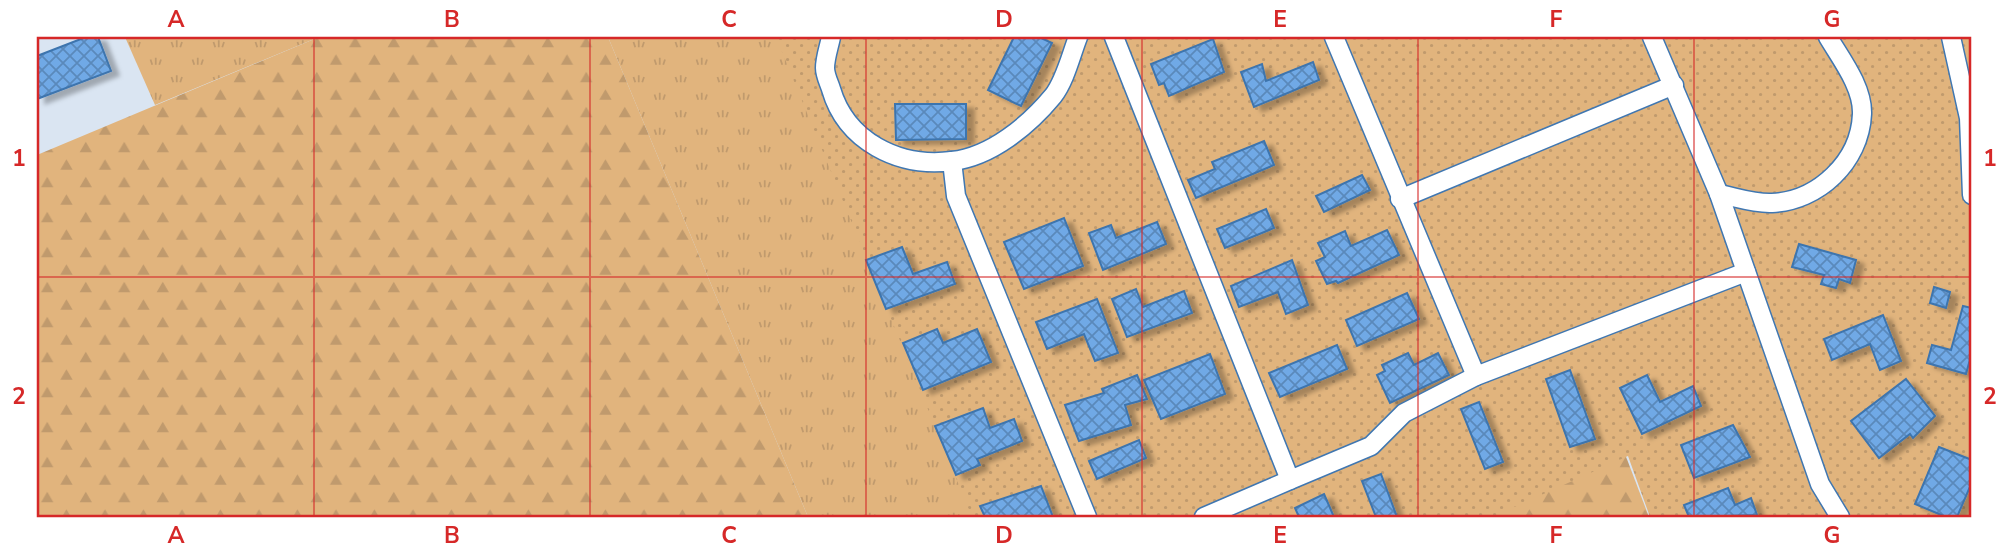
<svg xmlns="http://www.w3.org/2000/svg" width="2009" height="554" font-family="'Nunito Sans',sans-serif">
	<defs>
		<pattern id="grass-tufts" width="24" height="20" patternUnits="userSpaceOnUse" patternTransform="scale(1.75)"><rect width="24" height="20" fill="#e1b47d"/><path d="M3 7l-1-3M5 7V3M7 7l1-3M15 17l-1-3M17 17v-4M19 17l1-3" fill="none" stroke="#c09a6d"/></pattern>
		<pattern id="forest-firs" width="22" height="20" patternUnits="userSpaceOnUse" patternTransform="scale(1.75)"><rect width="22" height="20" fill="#e1b47d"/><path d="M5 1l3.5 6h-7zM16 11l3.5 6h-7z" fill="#c09a6d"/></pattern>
		<pattern id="park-dots" width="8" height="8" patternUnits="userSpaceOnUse" patternTransform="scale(1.75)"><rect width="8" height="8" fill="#e1b47d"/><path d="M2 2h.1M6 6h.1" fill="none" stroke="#c09a6d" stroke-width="1.8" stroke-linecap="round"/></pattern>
		<pattern id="building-cross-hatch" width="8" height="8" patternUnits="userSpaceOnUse" patternTransform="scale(1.75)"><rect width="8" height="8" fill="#70a9e6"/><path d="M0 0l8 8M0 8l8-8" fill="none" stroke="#5a89bb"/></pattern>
		<filter id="shadow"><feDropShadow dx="8" dy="4.5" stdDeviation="2" flood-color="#0004"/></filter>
	</defs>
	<rect width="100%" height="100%" fill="#dae5f2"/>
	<!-- grass -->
	<g fill="url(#grass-tufts)">
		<path d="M125 37H319L155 105Z"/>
		<path d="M608 37H780L977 517H808Z"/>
	</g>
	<!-- forest -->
	<g fill="url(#forest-firs)">
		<path d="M319 37H608L808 517H37V155Z"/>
		<path d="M1625 454 1649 517H1470Z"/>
	</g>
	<!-- park -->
	<path fill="url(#park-dots)" d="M776 37H1972V517H1650L1628 456 1492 517H972Z"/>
	<!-- building -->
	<g fill="url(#building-cross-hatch)" stroke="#3d74ae" stroke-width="2" filter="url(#shadow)">
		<path d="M86 37H98L111 71 37 99V56Z"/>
		<path d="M1014 37H1039L1052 43 1021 106 988 90Z"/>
		<path d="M1213 39 1224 72 1169 96 1164 83 1159 85 1151 64Z"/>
		<path d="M1313 62 1319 80 1254 107 1241 72 1262 64 1266 81Z"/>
		<path d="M895 104H966V139L896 140Z"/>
		<path d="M1264 141 1274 165 1196 198 1188 180 1215 169 1212 162Z"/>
		<path d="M1362 175 1370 190 1324 212 1316 196Z"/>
		<path d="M1266 209 1274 228 1225 248 1217 229Z"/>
		<path d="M1064 218 1083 266 1024 289 1004 242Z"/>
		<path d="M1157 222 1166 244 1103 270 1089 233 1111 225 1116 238Z"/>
		<path d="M1387 230 1399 255 1338 283 1336 281 1327 284 1316 261 1325 257 1318 243 1345 231 1351 246Z"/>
		<path d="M1799 244 1856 260 1850 283 1839 279 1836 288 1821 284 1824 275 1792 267Z"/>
		<path d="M902 247 913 274 947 262 955 284 886 309 866 260Z"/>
		<path d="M1292 260 1308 305 1286 314 1278 292 1239 307 1231 286Z"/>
		<path d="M1934 287 1950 292 1946 308 1930 303Z"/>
		<path d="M1136 289 1143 307 1184 291 1192 313 1127 337 1112 299Z"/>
		<path d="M1407 293 1419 319 1357 346 1346 320Z"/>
		<path d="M1097 299 1118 353 1095 361 1084 334 1047 349 1036 322Z"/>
		<path d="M1963 306 1972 308V352L1966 374 1927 363 1932 345 1951 350Z"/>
		<path d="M1883 315 1901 361 1880 370 1870 344 1832 360 1824 339Z"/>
		<path d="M937 329 943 343 977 329 991 362 923 390 903 343Z"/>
		<path d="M1337 345 1347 369 1280 397 1269 373Z"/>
		<path d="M1408 353 1414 365 1438 353 1449 375 1390 403 1377 375 1385 371 1382 365Z"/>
		<path d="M1210 354 1225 394 1161 419 1144 380Z"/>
		<path d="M1570 370 1595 439 1570 447 1546 379Z"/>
		<path d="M1137 375 1147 399 1125 405 1131 425 1079 441 1065 405 1104 393 1102 389Z"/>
		<path d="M1647 375 1660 402 1693 386 1701 406 1642 434 1620 388Z"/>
		<path d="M1906 379 1935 416 1913 438 1910 434 1879 458 1851 421Z"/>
		<path d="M1479 402 1503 462 1485 469 1461 409Z"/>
		<path d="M983 408 990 428 1014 419 1022 441 977 459 980 465 956 475 935 426Z"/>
		<path d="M1733 425 1750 457 1694 478 1681 445Z"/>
		<path d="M1139 440 1146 458 1097 479 1089 461Z"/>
		<path d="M1939 447 1972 460V482L1957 517H1946L1915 504Z"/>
		<path d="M1381 474 1397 517H1376L1362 481Z"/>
		<path d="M1041 486 1053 517H985L980 506Z"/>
		<path d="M1728 488 1735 505 1751 498 1757 515 1689 517 1684 505Z"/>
		<path d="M1324 494 1334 517H1299L1295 508Z"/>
	</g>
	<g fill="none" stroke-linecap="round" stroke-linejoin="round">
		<!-- lane casing -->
		<g stroke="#4077b1" stroke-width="21">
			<g id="lane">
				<path d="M831 37C829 47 825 58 825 68 825 75 829 83 831 89 846 141 898 168 952 161 991 157 1029 125 1053 96 1065 81 1071 55 1078 37"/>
				<path d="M1114 37 1290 480 1371 446 1404 413 1476 376 1746 272"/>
				<path d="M1334 37 1476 376"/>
				<path d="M1652 37 1719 194 1820 484 1840 517"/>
				<path d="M1951 37 1969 118 1972 195"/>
				<path d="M952 161 956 196 1087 517"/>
				<path d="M1719 194C1735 197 1755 204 1772 203 1818 201 1860 162 1862 114 1863 87 1841 59 1828 37"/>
				<path d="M1400 199 1674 85"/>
				<path d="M1204 517 1290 480"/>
			</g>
		</g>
		<!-- lane -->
		<use href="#lane" stroke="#fff" stroke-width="18"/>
	</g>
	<!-- grid -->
	<path fill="none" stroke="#d62828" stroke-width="2" stroke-opacity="0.55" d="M314 37V517M590 37V517M866 37V517M1142 37V517M1418 37V517M1694 37V517M37 277H1972"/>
	<!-- border -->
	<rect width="2009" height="554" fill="none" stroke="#ffffff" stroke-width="77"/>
	<rect x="38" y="38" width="1932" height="478" fill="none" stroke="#d62828" stroke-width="2.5"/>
	<g font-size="23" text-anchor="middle" font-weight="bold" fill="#d62828">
		<text x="176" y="27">A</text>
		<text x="452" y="27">B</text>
		<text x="729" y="27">C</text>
		<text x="1004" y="27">D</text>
		<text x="1280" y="27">E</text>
		<text x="1556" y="27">F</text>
		<text x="1832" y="27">G</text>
		<text x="19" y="166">1</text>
		<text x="1990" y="166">1</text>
		<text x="19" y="404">2</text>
		<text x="1990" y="404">2</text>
		<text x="176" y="543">A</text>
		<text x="452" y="543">B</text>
		<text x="729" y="543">C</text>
		<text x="1004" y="543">D</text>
		<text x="1280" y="543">E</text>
		<text x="1556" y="543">F</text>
		<text x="1832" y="543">G</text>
	</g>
</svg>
